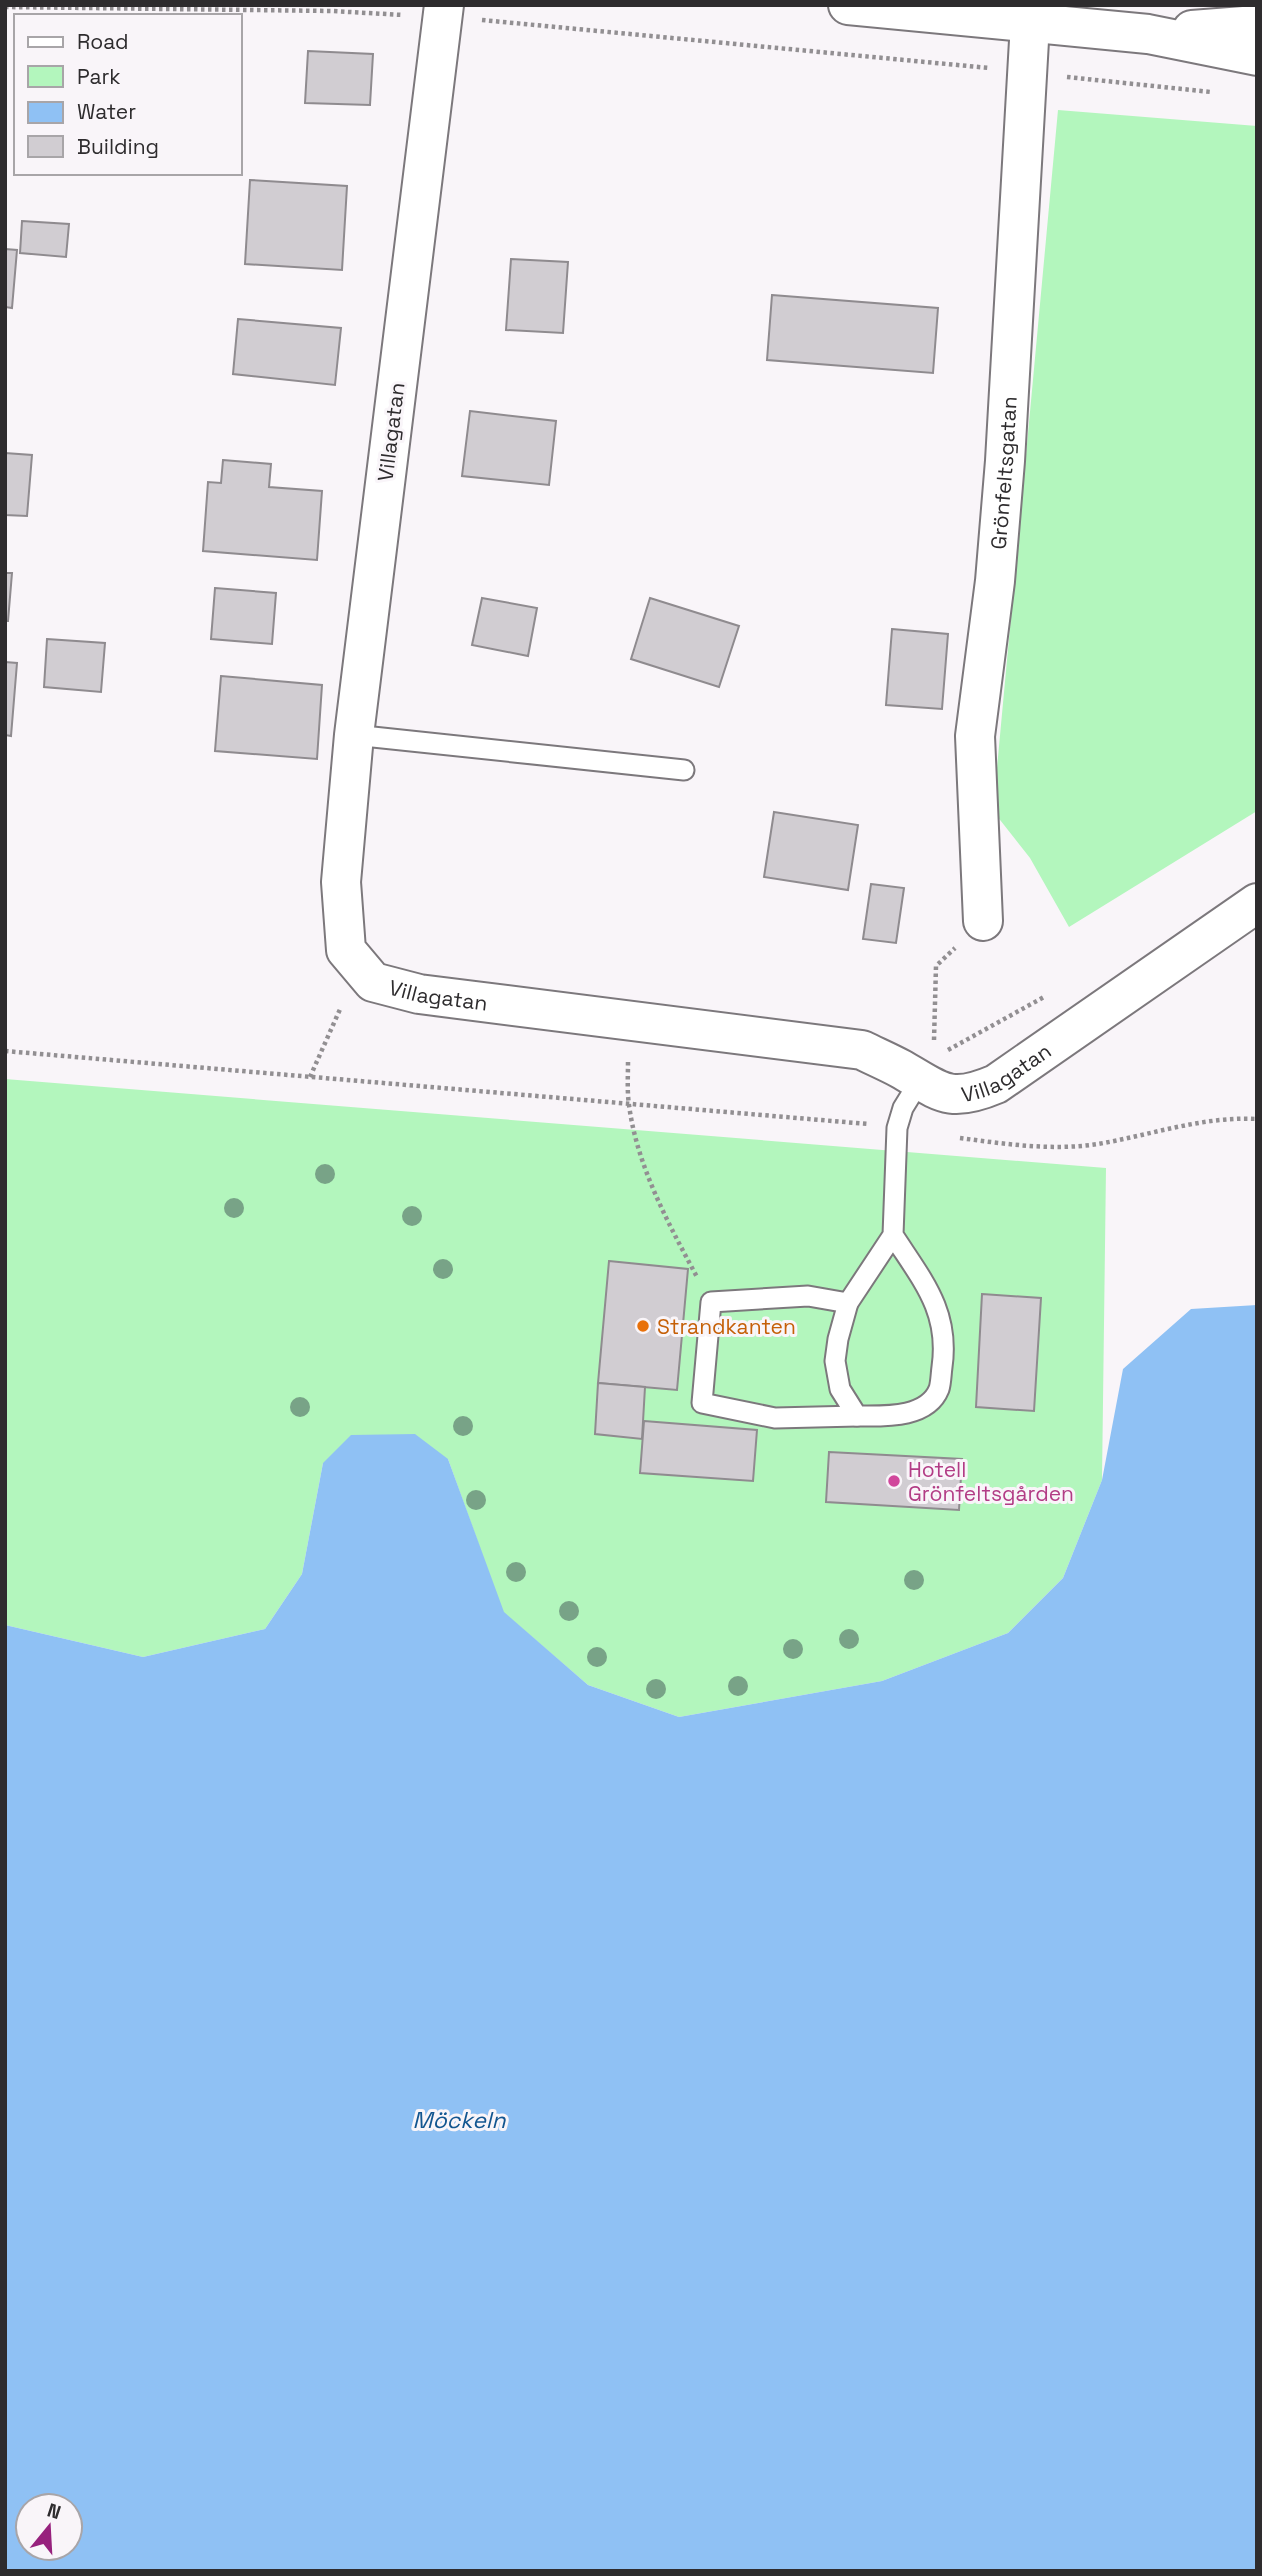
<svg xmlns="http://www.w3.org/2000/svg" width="1262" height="2576" font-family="'Space Grotesk',sans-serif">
	<rect width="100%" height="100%" fill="#f9f5f9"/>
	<!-- green -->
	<g fill="#b3f6bd">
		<path d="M1058 110 1257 126V811L1069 927 1030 858 993 811Z"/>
		<path d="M5 1079 1106 1168 1102 1480 1063 1578 1008 1633 882 1681 679 1717 588 1685 503 1612 448 1459 323 1463 302 1574 265 1629 143 1657 5 1625Z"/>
	</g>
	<!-- water -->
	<path fill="#8fc1f4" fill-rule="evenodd" d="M1257 1305V2571H5V1625L143 1657 265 1629 302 1574 323 1463 351 1435 415 1434 448 1459 504 1612 588 1685 679 1717 882 1681 1008 1633 1063 1578 1102 1480 1123 1369 1191 1309ZM28 2506H70V2548H28Z"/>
	<!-- building -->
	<g fill="#d1cdd2" stroke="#8f8b8f" stroke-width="2">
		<path d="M308 51 373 54 370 105 305 103Z"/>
		<path d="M250 180 347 186 342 270 245 264Z"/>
		<path d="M22 221 69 224 66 257 20 253Z"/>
		<path d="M5 249 17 250 12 308 5 307Z"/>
		<path d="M511 259 568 262 563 333 506 330Z"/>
		<path d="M772 295 938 308 933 373 767 360Z"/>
		<path d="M238 319 341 328 335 385 233 374Z"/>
		<path d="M470 411 556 421 549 485 462 476Z"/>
		<path d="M5 453 32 455 27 516 5 515Z"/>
		<path d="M223 460 271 464 269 487 322 491 317 560 203 551 208 482 221 483Z"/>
		<path d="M5 573H12L8 621H5Z"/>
		<path d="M215 588 276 593 272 644 211 639Z"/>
		<path d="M482 598 537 608 528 656 472 645Z"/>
		<path d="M650 598 739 626 719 687 631 659Z"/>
		<path d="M892 629 948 634 942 709 886 705Z"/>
		<path d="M47 639 105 643 101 692 44 687Z"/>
		<path d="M5 662 17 663 11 736 5 735Z"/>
		<path d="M221 676 322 685 317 759 215 751Z"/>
		<path d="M774 812 858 825 848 890 764 877Z"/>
		<path d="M871 884 904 888 896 943 863 939Z"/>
		<path d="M609 1261 688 1269 677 1390 598 1383Z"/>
		<path d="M982 1294 1041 1298 1034 1411 976 1407Z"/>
		<path d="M598 1383 645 1387 642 1439 595 1434Z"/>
		<path d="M644 1421 757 1430 753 1481 640 1473Z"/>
		<path d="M829 1452 962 1459 959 1510 826 1502Z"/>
	</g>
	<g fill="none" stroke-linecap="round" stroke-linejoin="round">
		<!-- service casing -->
		<g stroke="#7c787c" stroke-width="23">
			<g id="service">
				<path d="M354 735 684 770"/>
				<path d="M893 1235C922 1280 950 1311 942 1367 941 1374 941 1383 939 1389 927 1419 883 1416 857 1416L840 1389 835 1361 838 1339 848 1303 893 1235 897 1128 903 1108 919 1082"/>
				<path d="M848 1303 808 1296 711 1302 702 1403 775 1418 857 1416"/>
			</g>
		</g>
		<!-- minor casing -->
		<g stroke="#7c787c" stroke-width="42">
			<g id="minor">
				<path id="s1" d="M444 5 354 735 341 882 346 950 373 982 419 994 862 1050C874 1056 888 1062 901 1069 941 1092 949 1104 996 1084L1257 903"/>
				<path id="s2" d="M983 921 975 736 995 581 1005 461 1030 23"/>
			</g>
		</g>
		<!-- tertiary casing -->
		<g stroke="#7c787c" stroke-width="42">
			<g id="tertiary">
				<path d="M848 5 1148 34 1257 56"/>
				<path d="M1192 30 1257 25"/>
			</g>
		</g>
		<!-- path -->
		<g stroke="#928f92" stroke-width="4.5" stroke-dasharray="3.5 3.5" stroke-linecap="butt">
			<path d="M5 7 332 11 403 15"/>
			<path d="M482 20 989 68"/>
			<path d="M1067 77 1211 92"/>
			<path d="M934 1040 936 966 955 948"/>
			<path d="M948 1050 1044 997"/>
			<path d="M5 1051 868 1124"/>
			<path d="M628 1062C628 1076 627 1091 629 1105 637 1166 668 1223 697 1277"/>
			<path d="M310 1077 341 1007"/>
			<path d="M960 1138C1005 1144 1053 1151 1098 1144 1151 1135 1203 1116 1257 1119"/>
		</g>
		<!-- service -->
		<use href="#service" stroke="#fff" stroke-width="19"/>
		<!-- minor -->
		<use href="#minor" stroke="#fff" stroke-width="38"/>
		<!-- tertiary -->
		<use href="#tertiary" stroke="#fff" stroke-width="38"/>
	</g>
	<!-- trees -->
	<g fill="#78a387">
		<circle cx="325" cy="1174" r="10"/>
		<circle cx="234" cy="1208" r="10"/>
		<circle cx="412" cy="1216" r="10"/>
		<circle cx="443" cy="1269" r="10"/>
		<circle cx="300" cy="1407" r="10"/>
		<circle cx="463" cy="1426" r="10"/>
		<circle cx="476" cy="1500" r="10"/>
		<circle cx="516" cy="1572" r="10"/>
		<circle cx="914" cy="1580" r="10"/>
		<circle cx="569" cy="1611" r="10"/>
		<circle cx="849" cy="1639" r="10"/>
		<circle cx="793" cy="1649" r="10"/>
		<circle cx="597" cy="1657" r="10"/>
		<circle cx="738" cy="1686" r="10"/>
		<circle cx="656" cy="1689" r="10"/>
	</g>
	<!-- markers -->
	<circle fill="#e8710a" stroke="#f9f5f9" stroke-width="2.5" cx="643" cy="1326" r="7"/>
	<circle fill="#d1479c" stroke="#f9f5f9" stroke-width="2.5" cx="894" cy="1481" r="7"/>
	<g text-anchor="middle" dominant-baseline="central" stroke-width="6" stroke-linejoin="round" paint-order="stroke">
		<!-- street labels -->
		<g font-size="21" fill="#2e2c2e" stroke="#f9f5f9">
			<text transform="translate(391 432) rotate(-83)">Villagatan</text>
			<text stroke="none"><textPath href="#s2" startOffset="450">Grönfeltsgatan</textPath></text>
			<text stroke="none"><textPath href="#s1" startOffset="1060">Villagatan</textPath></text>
			<text stroke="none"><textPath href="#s1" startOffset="1647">Villagatan</textPath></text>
		</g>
		<!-- food labels -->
		<g font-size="21" fill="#c56008" stroke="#f9f5f9" text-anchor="start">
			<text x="657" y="1326">Strandkanten</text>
		</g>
		<!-- hotel labels -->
		<g font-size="21" fill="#b23c85" stroke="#f9f5f9" text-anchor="start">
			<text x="908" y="1469">Hotell<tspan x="908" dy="24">Grönfeltsgården</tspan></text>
		</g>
		<!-- water labels -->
		<g font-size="23" font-style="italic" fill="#135690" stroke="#f9f5f9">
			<text x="459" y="2120">Möckeln</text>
		</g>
	</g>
	<!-- border -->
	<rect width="1262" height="2576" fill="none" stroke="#2e2c2e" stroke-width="14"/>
	<!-- legend -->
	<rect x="14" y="14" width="228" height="161" fill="#f9f5f9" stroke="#a8a5a8" stroke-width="2"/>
	<rect x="28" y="37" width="35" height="10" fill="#ffffff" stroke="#a8a5a8" stroke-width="2"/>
	<text x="77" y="49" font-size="21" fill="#2e2c2e">Road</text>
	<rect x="28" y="66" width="35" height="21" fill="#b3f6bd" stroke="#a8a5a8" stroke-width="2"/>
	<text x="77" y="84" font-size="21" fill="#2e2c2e">Park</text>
	<rect x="28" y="102" width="35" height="21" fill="#8fc1f4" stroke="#a8a5a8" stroke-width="2"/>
	<text x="77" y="119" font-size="21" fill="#2e2c2e">Water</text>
	<rect x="28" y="136" width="35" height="21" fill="#d1cdd2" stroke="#a8a5a8" stroke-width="2"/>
	<text x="77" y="154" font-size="21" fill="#2e2c2e">Building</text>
	<!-- north arrow -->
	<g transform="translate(49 2527) rotate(18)"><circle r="33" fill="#f9f5f9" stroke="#a8a5a8" stroke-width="2"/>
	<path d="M0-5L12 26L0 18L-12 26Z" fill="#97217d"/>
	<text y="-10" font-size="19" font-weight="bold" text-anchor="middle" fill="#2e2c2e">N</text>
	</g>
</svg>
